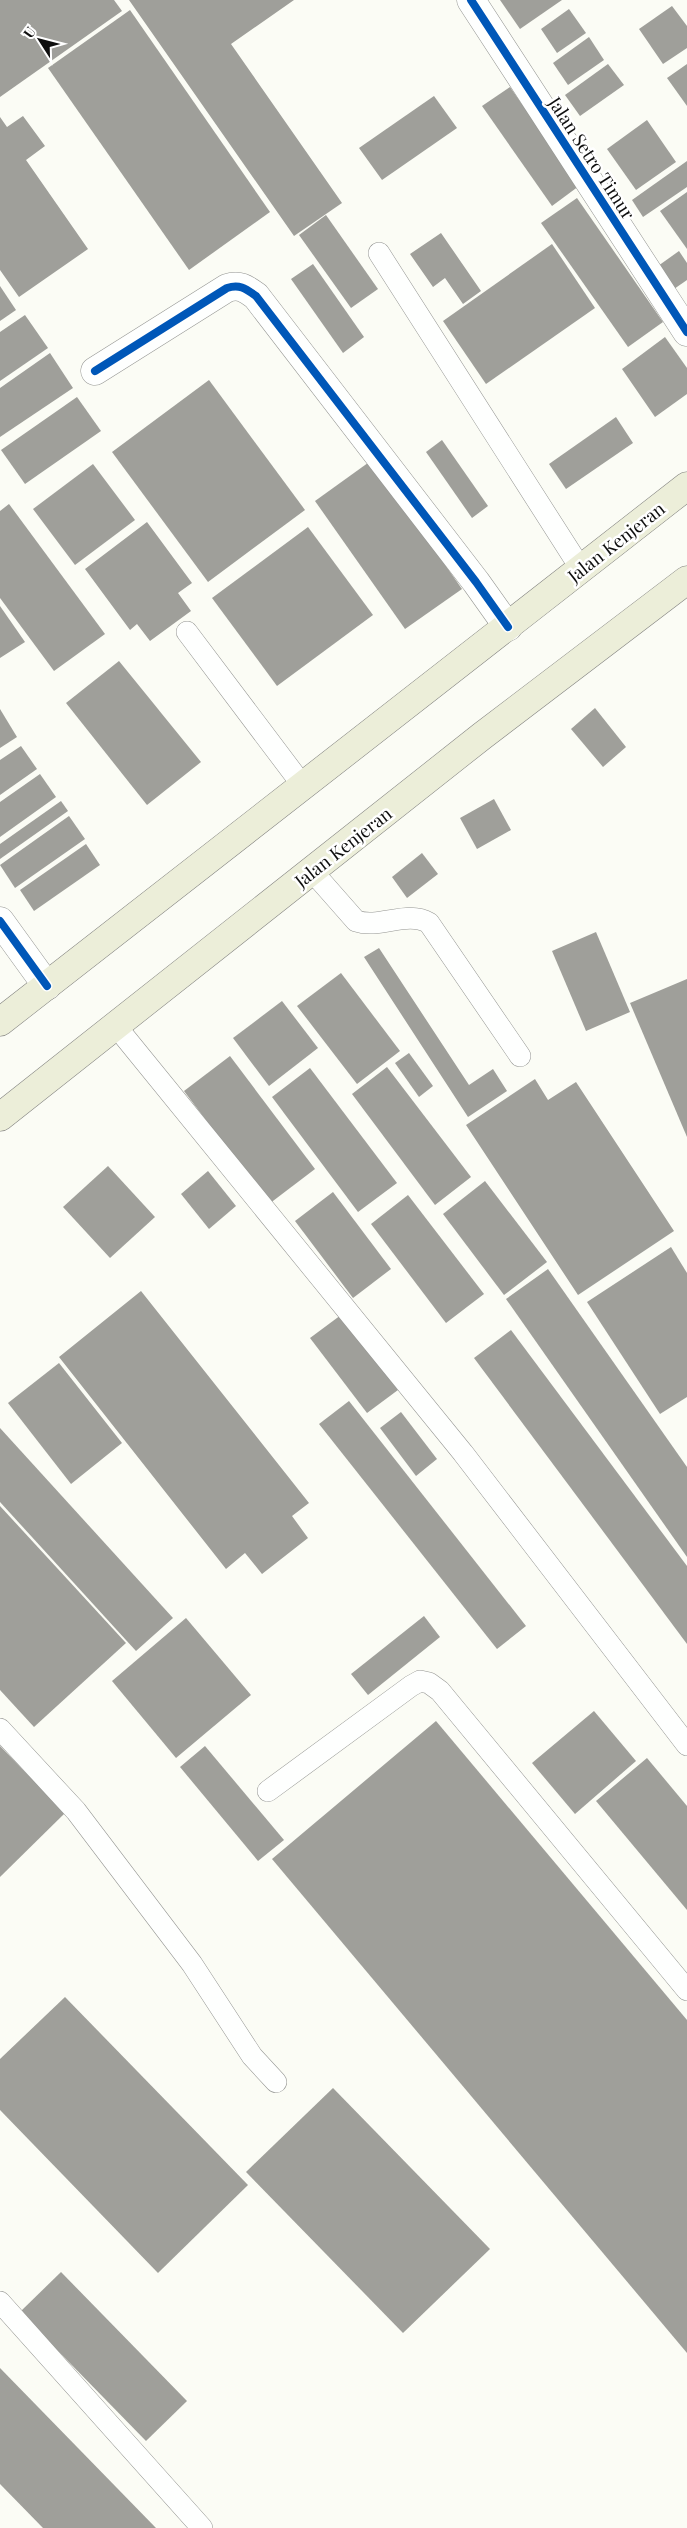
<svg xmlns="http://www.w3.org/2000/svg" width="687" height="2528" font-family="'Playfair Display',serif">
	<rect width="100%" height="100%" fill="#fbfcf5"/>
	<!-- building -->
	<g fill="#9f9f9a">
		<path d="M0 0H114L122 11 0 97Z"/>
		<path d="M129 0H294L231 44 342 203 294 236Z"/>
		<path d="M500 0H562L520 29Z"/>
		<path d="M672 6 687 26V48L663 64 639 29Z"/>
		<path d="M569 9 586 33 557 53 541 29Z"/>
		<path d="M130 10 270 212 189 270 48 68Z"/>
		<path d="M589 37 604 60 568 85 553 63Z"/>
		<path d="M608 64 624 85 580 116 565 95Z"/>
		<path d="M687 64V106L667 78Z"/>
		<path d="M510 87 579 186 552 206 482 106Z"/>
		<path d="M434 96 457 128 382 180 359 148Z"/>
		<path d="M23 116 45 146 26 160 88 249 19 297 0 270V117L7 127Z"/>
		<path d="M647 120 676 162 636 190 607 149Z"/>
		<path d="M687 161V187L643 217 632 200Z"/>
		<path d="M687 192V249L660 211Z"/>
		<path d="M577 198 663 322 628 347 541 223Z"/>
		<path d="M326 215 378 289 351 308 299 235Z"/>
		<path d="M441 233 481 291 463 304 445 278 433 287 410 254Z"/>
		<path d="M552 244 595 308 486 384 443 321Z"/>
		<path d="M679 251 687 263V280L674 289 658 266Z"/>
		<path d="M313 264 364 337 343 353 291 279Z"/>
		<path d="M0 286 16 310 0 321Z"/>
		<path d="M25 315 48 348 0 381V332Z"/>
		<path d="M665 337 687 368V394L655 417 622 369Z"/>
		<path d="M50 353 73 388 0 437V388Z"/>
		<path d="M209 380 305 510 208 582 112 452Z"/>
		<path d="M77 397 101 431 25 484 1 450Z"/>
		<path d="M616 417 633 443 566 489 549 464Z"/>
		<path d="M442 440 488 506 472 518 426 452Z"/>
		<path d="M372 460 462 589 405 629 315 501Z"/>
		<path d="M93 464 135 520 75 565 33 509Z"/>
		<path d="M9 504 105 634 54 671 0 598V511Z"/>
		<path d="M147 522 192 583 178 593 191 611 150 641 137 624 130 630 85 569Z"/>
		<path d="M308 527 373 615 277 686 212 598Z"/>
		<path d="M0 606 25 642 0 658Z"/>
		<path d="M119 661 201 762 147 805 66 703Z"/>
		<path d="M595 708 626 747 603 767 571 729Z"/>
		<path d="M0 709 17 737 0 748Z"/>
		<path d="M21 746 37 769 0 795V760Z"/>
		<path d="M40 774 56 797 0 837V802Z"/>
		<path d="M494 799 511 830 477 849 460 818Z"/>
		<path d="M61 801 68 811 0 859V844Z"/>
		<path d="M69 816 85 839 15 888 0 865Z"/>
		<path d="M86 844 100 865 34 911 20 890Z"/>
		<path d="M422 853 438 874 407 898 392 877Z"/>
		<path d="M596 932 630 1012 586 1031 552 951Z"/>
		<path d="M379 948 469 1085 493 1069 507 1091 468 1117 364 957Z"/>
		<path d="M341 973 400 1051 357 1084 297 1006Z"/>
		<path d="M687 979V1137L630 1003Z"/>
		<path d="M282 1001 318 1048 269 1086 233 1038Z"/>
		<path d="M409 1053 433 1086 419 1097 395 1063Z"/>
		<path d="M230 1056 315 1169 269 1204 184 1091Z"/>
		<path d="M387 1067 471 1177 435 1205 352 1094Z"/>
		<path d="M310 1068 397 1183 358 1212 272 1097Z"/>
		<path d="M535 1079 548 1100 576 1082 674 1231 578 1295 466 1125Z"/>
		<path d="M108 1166 155 1217 110 1258 63 1207Z"/>
		<path d="M208 1171 236 1206 209 1229 181 1194Z"/>
		<path d="M485 1181 547 1262 504 1295 443 1214Z"/>
		<path d="M333 1192 391 1269 353 1298 295 1221Z"/>
		<path d="M408 1195 484 1294 446 1323 371 1224Z"/>
		<path d="M671 1247 687 1273V1397L660 1414 587 1302Z"/>
		<path d="M548 1269 687 1467V1557L506 1299Z"/>
		<path d="M141 1291 309 1503 292 1516 308 1538 262 1574 245 1553 226 1569 59 1357Z"/>
		<path d="M341 1315 398 1390 367 1413 310 1338Z"/>
		<path d="M511 1330 687 1566V1644L474 1358Z"/>
		<path d="M59 1363 122 1443 71 1484 8 1403Z"/>
		<path d="M349 1401 526 1626 497 1649 319 1424Z"/>
		<path d="M401 1412 437 1459 416 1476 380 1428Z"/>
		<path d="M0 1428 173 1618 136 1651 0 1502Z"/>
		<path d="M0 1506 126 1643 34 1727 0 1690Z"/>
		<path d="M424 1616 440 1637 368 1695 351 1674Z"/>
		<path d="M186 1618 251 1695 176 1758 112 1681Z"/>
		<path d="M594 1711 636 1761 575 1814 532 1763Z"/>
		<path d="M436 1721 687 2020V2353L272 1859Z"/>
		<path d="M0 1746 65 1813 0 1877Z"/>
		<path d="M205 1746 284 1840 258 1861 180 1767Z"/>
		<path d="M647 1758 687 1806V1910L596 1801Z"/>
		<path d="M65 1997 248 2185 158 2273 0 2110V2059Z"/>
		<path d="M333 2088 490 2249 403 2333 246 2172Z"/>
		<path d="M61 2272 187 2401 146 2441 20 2312Z"/>
		<path d="M0 2368 156 2528H43L0 2484Z"/>
	</g>
	<g fill="none" stroke-linecap="round" stroke-linejoin="round">
		<!-- lane casing -->
		<g stroke="#959693" stroke-width="22">
			<g id="lane">
				<path d="M379 253 581 569"/>
				<path d="M187 632 303 786"/>
				<path d="M312 871 356 921C380 929 407 910 429 923L520 1056"/>
				<path d="M115 1025 463 1453 687 1745"/>
				<path d="M0 1729 76 1811 192 1964 252 2056 276 2082"/>
				<path d="M268 1791 411 1686 420 1681 429 1683 440 1691 687 1990"/>
				<path d="M0 2302 202 2528"/>
			</g>
		</g>
		<!-- street casing -->
		<g stroke="#959693" stroke-width="29">
			<g id="street">
				<path d="M471 0 687 332"/>
				<path d="M95 371 227 288C239 284 245 288 256 296L476 582 508 627"/>
				<path d="M0 921 47 986"/>
			</g>
		</g>
		<!-- primary casing -->
		<g stroke="#838380" stroke-width="29">
			<g id="primary">
				<path d="M0 1022 687 486"/>
				<path d="M0 1117 482 736 687 580"/>
			</g>
		</g>
		<!-- lane -->
		<use href="#lane" stroke="#fefffe" stroke-width="21"/>
		<!-- street -->
		<use href="#street" stroke="#fefffe" stroke-width="28"/>
		<!-- primary -->
		<use href="#primary" stroke="#eceed9" stroke-width="28"/>
		<!-- cycleway casing -->
		<g stroke="#fff" stroke-width="11">
			<g id="cycleway">
				<path d="M471 0 687 332"/>
				<path d="M95 371 227 288C239 284 245 288 256 296L476 582 508 627"/>
				<path d="M0 921 47 986"/>
			</g>
		</g>
		<!-- cycleway -->
		<use href="#cycleway" stroke="#0057b8" stroke-width="8"/>
	</g>
	<g text-anchor="middle" dominant-baseline="central" stroke-width="5" stroke-linejoin="round" paint-order="stroke">
		<!-- street labels -->
		<g font-size="18" fill="#0f0f0f" stroke="#fff">
			<text transform="translate(592 158) rotate(57)">Jalan Setro Timur</text>
			<text transform="translate(616 542) rotate(-38)">Jalan Kenjeran</text>
			<text transform="translate(343 847) rotate(-38)">Jalan Kenjeran</text>
		</g>
	</g>
	<!-- north arrow -->
	<g transform="translate(40 40) rotate(306)" stroke="#ffffff" stroke-width="4" paint-order="stroke">
	<path d="M0-4L9 19L0 12L-9 19Z" fill="#0f0f0f"/>
	<text y="-8" font-size="14" font-weight="bold" text-anchor="middle" fill="#0f0f0f">U</text>
	</g>
</svg>
